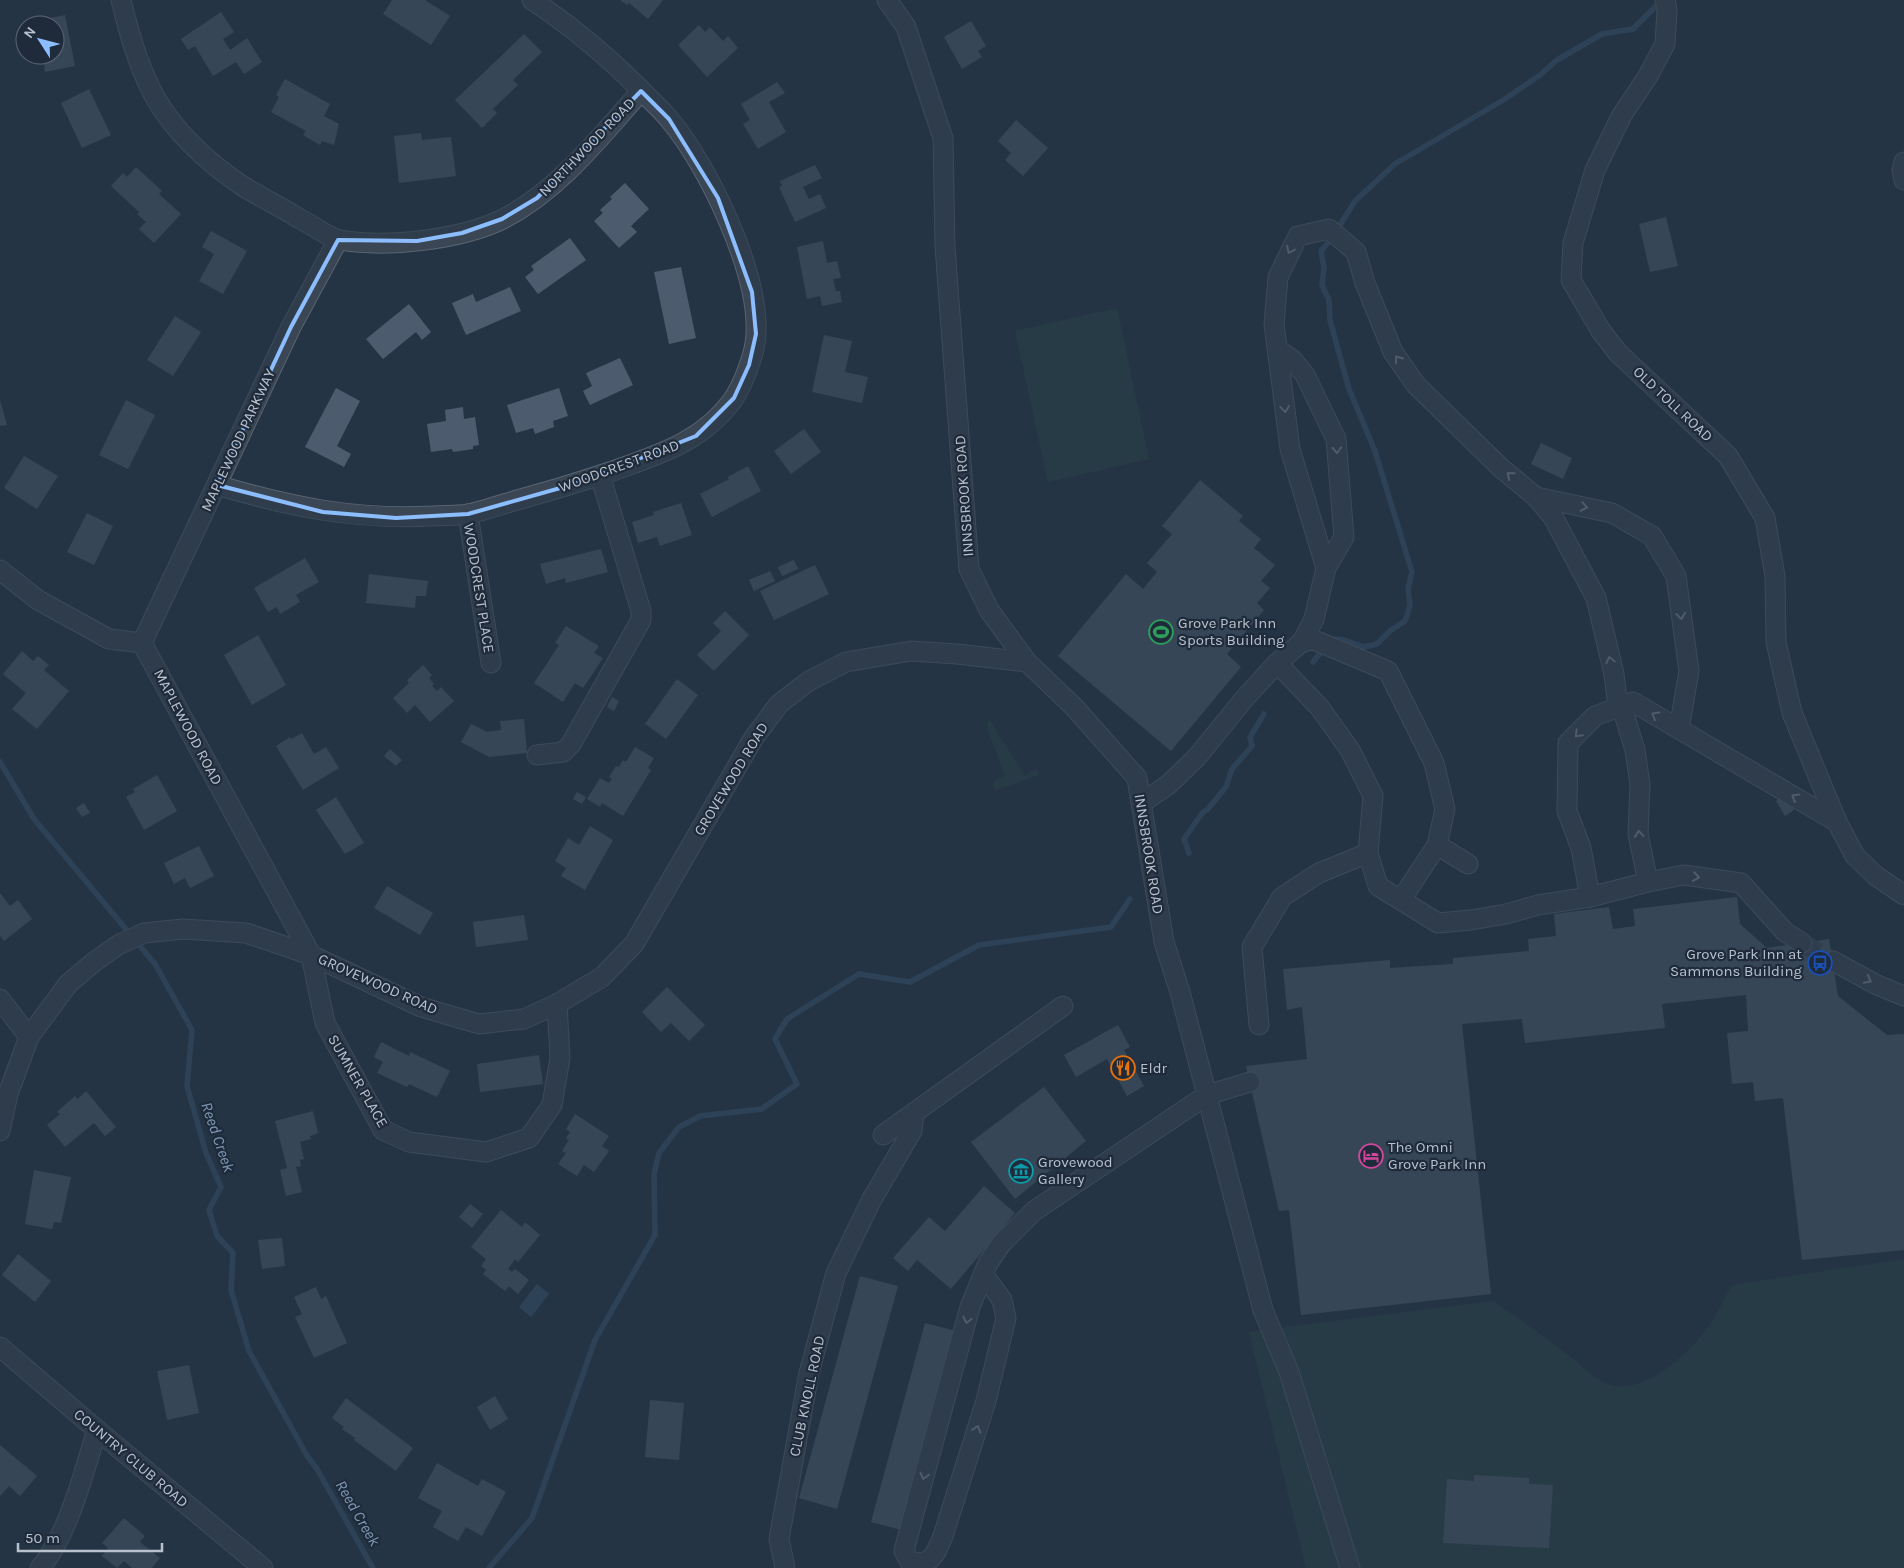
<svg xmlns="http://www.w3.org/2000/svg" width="1904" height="1568" font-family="Karla,sans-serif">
	<rect width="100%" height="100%" fill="#253445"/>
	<!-- green -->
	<g fill="#284446">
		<path d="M1117 308 1149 459 1048 482 1015 331Z"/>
		<path d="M988 721 991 722 1025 776 1034 769 1038 771V775L997 790 994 789 993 785 995 780 1005 776 987 727Z"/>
		<path d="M1904 1259V1568H1306L1249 1332 1493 1301C1517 1318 1541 1334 1564 1352 1578 1362 1591 1377 1607 1384 1639 1397 1684 1358 1703 1334 1714 1320 1723 1302 1732 1285Z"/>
	</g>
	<!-- water -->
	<path fill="#3a526e" d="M537 1284 549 1294 531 1317 519 1307Z"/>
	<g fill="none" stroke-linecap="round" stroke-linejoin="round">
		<!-- stream -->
		<g stroke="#3a526e" stroke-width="5.5">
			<path d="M1332 639 1344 640 1364 647 1377 644 1390 631 1405 621 1410 606 1408 588 1412 572 1375 451 1349 389 1330 320 1329 300 1322 285 1324 268 1321 251 1332 238 1355 201 1395 164 1505 99 1540 75 1557 60 1602 34 1633 29 1661 1"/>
			<path d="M1313 662 1324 648"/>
			<path d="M0 762 34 819 155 964 192 1030 187 1086 206 1153 221 1187 209 1210 217 1236 233 1253 231 1290 249 1351 306 1454 317 1469 373 1568"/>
			<path d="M1189 853 1184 839 1203 812 1208 809 1226 787 1232 769 1252 746 1250 737 1264 714"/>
			<path d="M489 1568 532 1518 595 1340 655 1235 654 1174 659 1153 679 1127 700 1116 762 1109 797 1084 775 1039 787 1019 859 974 910 982 979 945 1111 927 1130 899"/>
		</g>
	</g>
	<!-- building -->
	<g fill="#4c5b6e">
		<path d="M392 0H425L450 16 431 45 383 14Z"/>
		<path d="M620 0H663L648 19 629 3 627 5Z"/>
		<path d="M221 12 234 32 223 39 230 50 247 38 262 62 244 74 236 62 213 76 195 46 188 50 181 39Z"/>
		<path d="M65 15 75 66 45 72 43 58H47L46 55H55V25H40L39 20Z"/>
		<path d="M971 21 986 46 978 51 982 57 962 69 944 37Z"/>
		<path d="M699 25 705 32 710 27 723 41 728 36 738 48 707 77 678 45Z"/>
		<path d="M524 34 542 52 513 80 518 85 493 109 497 113 482 128 455 100Z"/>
		<path d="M285 79 330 104 324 116 339 124 334 145 322 141 320 145 303 135 306 131 271 112 279 97 276 95Z"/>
		<path d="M777 82 785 93 769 102 786 132 758 149 743 124 750 120 741 104Z"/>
		<path d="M89 89 111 135 82 148 61 103Z"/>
		<path d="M1016 120 1048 148 1023 176 1005 160 1011 153 998 141Z"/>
		<path d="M421 133 422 140 451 137 456 176 399 183 394 136Z"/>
		<path d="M815 165 822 178 803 187 809 199 820 194 826 208 795 222 779 187 782 186 780 181Z"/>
		<path d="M136 167 162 191 159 194 181 214 154 243 139 229 146 222 137 214 139 212 111 186 123 173 127 177Z"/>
		<path d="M625 183 649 209 631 226 637 232 619 248 594 221 603 213 600 210 612 199 610 197Z"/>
		<path d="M1666 217 1678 266 1650 272 1639 224Z"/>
		<path d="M211 231 247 251 223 294 199 281 214 254 202 247Z"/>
		<path d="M570 238 586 260 538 294 525 277 534 270 531 266Z"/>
		<path d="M823 241 827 263 837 261 841 278 833 279 836 291H840L842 302 822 306 820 296 807 299 797 247Z"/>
		<path d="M681 267 696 338 669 344 654 272Z"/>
		<path d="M510 287 521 311 466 335 452 303 473 294 476 302Z"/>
		<path d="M409 304 431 332 422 340 416 332 383 359 366 339Z"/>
		<path d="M175 316 201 332 173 376 147 360Z"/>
		<path d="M824 335 852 341 845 372 868 377 862 403 812 392Z"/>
		<path d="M620 358 633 385 590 405 583 391 592 386 586 373Z"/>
		<path d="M336 388 360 401 337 446 351 454 344 467 305 447Z"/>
		<path d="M559 388 568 416 553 421 554 427 535 434 533 428 516 433 507 405Z"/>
		<path d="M0 400 7 425 0 426Z"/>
		<path d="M126 400 155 415 128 469 99 455Z"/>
		<path d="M463 407 464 419 475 417 479 445 473 446V449L453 452 452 449 431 452 427 424 446 421 445 410Z"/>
		<path d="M804 429 821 452 791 474 774 451Z"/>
		<path d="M1541 443 1572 458 1563 479 1531 464Z"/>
		<path d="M24 456 58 476 37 509 4 488Z"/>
		<path d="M748 466 761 491 712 517 700 494 729 479 728 477Z"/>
		<path d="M1200 480 1243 516 1239 521 1261 539 1254 548 1275 565 1261 581 1270 588 1257 603 1264 610 1227 654 1241 667 1171 751 1058 656 1126 574 1143 589 1157 572 1147 563 1172 534 1162 526Z"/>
		<path d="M681 503 692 535 660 546 657 537 638 543 632 522 654 515 653 512Z"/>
		<path d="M87 513 113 526 94 565 67 552Z"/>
		<path d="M601 549 608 572 566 583 565 578 546 584 540 564Z"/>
		<path d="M305 558 319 582 296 595 300 602 280 614 277 607 268 612 254 588Z"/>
		<path d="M794 560 798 569 782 576 778 567Z"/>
		<path d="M815 565 829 594 774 620 760 591Z"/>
		<path d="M770 571 775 581 754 591 749 580Z"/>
		<path d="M369 574 428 581 426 596H416L415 608 366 603Z"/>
		<path d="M725 611 749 635 714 671 697 655 721 631 713 623Z"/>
		<path d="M566 626 599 646 594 653 603 658 583 688 575 683 563 702 534 683 559 645 555 643Z"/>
		<path d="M258 635 286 685 252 705 224 655Z"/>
		<path d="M22 651 33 661 38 656 49 665 44 670 69 691 37 729 12 709 26 693 3 674Z"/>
		<path d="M423 665 432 675 429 678 434 684 432 686 437 691 441 687 454 701 430 722 415 705 407 713 393 698 409 683 407 680Z"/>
		<path d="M677 679 698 695 666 739 645 724Z"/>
		<path d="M612 697 619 701 614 711 607 707Z"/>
		<path d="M524 719 527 753 489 757 461 742 471 724 487 732 501 730 500 721Z"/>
		<path d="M302 733 314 754 326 747 339 768 303 790 276 746 290 737 291 739Z"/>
		<path d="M635 747 654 758 648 768 651 770 623 816 602 803 600 807 587 799 600 778 609 783 612 779 609 777 616 766 619 767 623 760 626 762Z"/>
		<path d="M390 749 402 760 396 766 384 756Z"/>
		<path d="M157 775 177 811 144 830 126 797 135 792 133 789Z"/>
		<path d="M577 792 586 797 582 804 573 799Z"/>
		<path d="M1785 795 1794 810 1785 816 1776 801Z"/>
		<path d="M336 797 364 843 345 854 316 810Z"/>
		<path d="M84 803 90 813 82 817 76 808Z"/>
		<path d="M590 826 613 840 585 890 561 876 566 868 555 861 568 838 579 845Z"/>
		<path d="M199 846 214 876 190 888 185 878 174 884 164 863Z"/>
		<path d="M387 886 433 913 420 935 374 908Z"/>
		<path d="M0 893 10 906 18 900 32 919 4 941 0 936Z"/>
		<path d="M1737 897 1740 924 1767 948 1829 939 1838 996 1887 1035 1904 1034V1250L1802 1260 1783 1098 1755 1101 1753 1082 1732 1084 1727 1033 1748 1031 1746 995 1662 1004 1665 1028 1525 1043 1522 1019 1462 1024 1491 1294 1301 1315 1289 1210 1279 1211 1246 1066 1307 1059 1302 1007 1287 1010 1283 969 1390 960V968L1453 964V958L1529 951 1528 939 1556 936 1554 914 1609 907 1613 929 1635 926 1633 909Z"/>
		<path d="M524 915 528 940 476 947 473 922Z"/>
		<path d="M667 987 705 1025 689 1041 671 1023 661 1032 642 1012Z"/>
		<path d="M1118 1025 1130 1047 1124 1050 1144 1086 1127 1096 1107 1059 1076 1077 1064 1055Z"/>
		<path d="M381 1042 409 1056 410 1052 450 1071 437 1097 409 1084 407 1087 377 1073 383 1062 374 1057Z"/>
		<path d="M539 1055 543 1084 480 1092 477 1064Z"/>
		<path d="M1044 1087 1086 1141 1015 1199 971 1142Z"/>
		<path d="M86 1091 116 1127 105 1136 94 1123 65 1147 47 1125 60 1114 57 1112 75 1096 78 1099Z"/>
		<path d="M313 1111 318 1133 310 1136 311 1139 300 1142 304 1159 300 1160 301 1166 296 1167 302 1192 286 1196 280 1170 287 1168 275 1121Z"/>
		<path d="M575 1114 609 1136 602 1146 609 1151 594 1172 584 1165 577 1176 558 1164 566 1153 562 1151 569 1140 566 1138 570 1132 566 1129Z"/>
		<path d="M34 1170 71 1177 61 1223 54 1222 52 1229 25 1224Z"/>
		<path d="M984 1186 1015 1213 951 1289 917 1260 908 1271 893 1258 929 1217 945 1231Z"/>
		<path d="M470 1204 483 1214 472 1228 459 1217Z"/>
		<path d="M501 1210 522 1227 525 1222 540 1235 518 1262 515 1259 508 1269 512 1272 515 1269 529 1280 518 1294 509 1286 505 1291 483 1274 486 1270 481 1266 486 1259 471 1247Z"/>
		<path d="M282 1238 285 1266 262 1269 258 1240Z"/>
		<path d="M18 1254 51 1281 35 1302 2 1275Z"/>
		<path d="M860 1276 898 1286 837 1509 799 1498Z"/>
		<path d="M316 1287 321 1299 326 1296 347 1343 314 1358 295 1317 302 1314 294 1297Z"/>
		<path d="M925 1323 956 1331 901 1530 871 1522Z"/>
		<path d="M189 1365 199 1413 167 1420 157 1371Z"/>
		<path d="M495 1396 508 1419 490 1430 477 1407Z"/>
		<path d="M346 1398 413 1448 396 1471 354 1440 355 1438 342 1429 344 1427 332 1418Z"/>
		<path d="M650 1400 684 1403 679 1460 645 1457Z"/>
		<path d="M0 1445 37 1476 20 1496 9 1486 0 1496Z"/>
		<path d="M437 1463 478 1486 482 1479 506 1492 482 1536 466 1527 458 1541 433 1527 442 1511 418 1498Z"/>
		<path d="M1474 1475 1529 1478V1484L1553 1485 1549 1548 1443 1543 1447 1479 1474 1481Z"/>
		<path d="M124 1518 145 1536 140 1542 160 1558 152 1568H132L124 1561 117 1568 102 1556 108 1548 102 1543Z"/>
	</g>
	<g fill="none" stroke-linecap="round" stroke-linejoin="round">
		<!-- minor-tunnel -->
		<path stroke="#3b495a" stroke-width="19" stroke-dasharray="19 9" stroke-linecap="butt" d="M1802 943 1833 961"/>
		<!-- minor casing -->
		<g stroke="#596472" stroke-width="21">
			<g id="minor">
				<path d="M121 0C129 34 139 69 156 99 176 133 209 163 241 185 260 197 281 207 300 219 311 224 329 238 340 240 387 248 460 240 503 219 559 190 600 137 641 91"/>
				<path d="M887 0 906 27 943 138 945 247 969 569 989 610 1027 662 1074 707 1137 778 1164 942 1180 992 1263 1310 1289 1372 1350 1568"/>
				<path d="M1665 0 1667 10 1665 44 1648 76 1622 115 1595 170 1573 243 1571 280 1601 331 1618 353 1728 456 1765 518 1775 576 1776 642 1792 713 1837 822 1855 856 1876 876 1904 895"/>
				<path d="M1904 162 1902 170 1904 180"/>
				<path d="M217 485C290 507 356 520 432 516 444 515 457 516 468 514 484 511 499 505 514 501 547 492 580 482 613 471 660 454 701 442 732 401 743 385 756 352 756 333 759 272 708 165 669 119 660 108 649 99 640 89 605 54 573 27 532 0"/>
				<path d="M1536 497 1612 513 1652 536 1676 576 1689 671 1679 729"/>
				<path d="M468 514 491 663"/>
				<path d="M1326 568 1290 449 1274 324 1278 277 1298 236 1329 229 1356 252 1365 283 1393 352 1416 385 1501 468 1536 497 1553 517 1596 598 1614 674 1618 708 1624 714 1635 750 1640 784 1638 834 1648 882"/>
				<path d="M0 570 38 600 109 639 142 643 311 955 325 1023 383 1130 409 1142 486 1152 529 1138 552 1105 560 1058 557 1004"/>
				<path d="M1302 642 1314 640 1388 671 1434 763 1445 809 1437 845 1401 900"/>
				<path d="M142 643 291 327 338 240"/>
				<path d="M1277 663 1320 708 1350 750 1373 796 1368 853 1378 886 1438 923 1471 920 1506 914 1538 905 1590 897 1648 882 1684 875 1741 883 1785 932 1802 943"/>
				<path d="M537 755 563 752 571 744 641 620V611L600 475"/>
				<path d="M1141 803 1168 785 1197 757 1244 699 1277 663 1302 642 1314 619 1326 568 1344 537 1336 439 1305 375 1292 359 1278 350"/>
				<path d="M1437 845 1468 864"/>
				<path d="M1590 897 1581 848 1567 811 1568 743 1595 716 1633 702 1837 822"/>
				<path d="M1833 961 1877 985 1904 996"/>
				<path d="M0 999 29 1037"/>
				<path d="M1259 1025 1252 947 1282 897 1319 873 1368 853"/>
				<path d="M0 1131 8 1094 29 1037 68 984 94 962 118 945 144 933 183 929 246 933 311 955 421 1007 479 1024 524 1019 557 1004 602 977 634 944 753 739 779 704 809 681 846 662 911 651 957 654 1027 662"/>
				<path d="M883 1135 1063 1006"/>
				<path d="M983 1274 1002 1300 1006 1318 986 1401 943 1536C935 1554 933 1566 910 1562L904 1551 906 1543 970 1307 988 1263 1001 1244 1034 1211 1207 1095 1250 1082"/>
				<path d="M0 1347 97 1430 263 1568"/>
				<path d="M40 1568C68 1536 84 1471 97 1430"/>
				<path d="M785 1568 779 1539 809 1373 836 1273 872 1199 912 1131 914 1113"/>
			</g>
		</g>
		<!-- minor -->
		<use href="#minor" stroke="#3a4654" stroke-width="19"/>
	</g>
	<!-- one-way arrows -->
	<defs><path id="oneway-chevron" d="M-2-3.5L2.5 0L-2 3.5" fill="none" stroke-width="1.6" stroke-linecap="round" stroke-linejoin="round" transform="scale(1.25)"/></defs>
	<g stroke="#7f8a97">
		<use href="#oneway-chevron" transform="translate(1290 250) rotate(116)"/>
		<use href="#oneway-chevron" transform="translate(1398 359) rotate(-125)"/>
		<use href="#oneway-chevron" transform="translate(1285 409) rotate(83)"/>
		<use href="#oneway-chevron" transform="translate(1337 450) rotate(87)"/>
		<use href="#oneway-chevron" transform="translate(1510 475) rotate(-140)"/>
		<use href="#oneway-chevron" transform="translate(1584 507) rotate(12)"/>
		<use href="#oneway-chevron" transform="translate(1681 616) rotate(82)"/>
		<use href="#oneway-chevron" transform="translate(1610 660) rotate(-103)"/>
		<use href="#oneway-chevron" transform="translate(1655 715) rotate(-150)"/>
		<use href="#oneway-chevron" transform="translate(1578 734) rotate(135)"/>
		<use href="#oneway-chevron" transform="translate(1795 797) rotate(-149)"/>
		<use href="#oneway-chevron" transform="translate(1639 834) rotate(-95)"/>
		<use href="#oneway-chevron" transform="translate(1696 877) rotate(8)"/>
		<use href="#oneway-chevron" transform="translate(1868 980) rotate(28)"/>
		<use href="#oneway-chevron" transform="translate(967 1320) rotate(105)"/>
		<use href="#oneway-chevron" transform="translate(977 1429) rotate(-72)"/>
		<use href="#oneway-chevron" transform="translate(924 1476) rotate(105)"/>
	</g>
	<!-- marked area -->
	<path d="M0 0H1904V1568H0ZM641 91 669 119 718 198 752 292 756 334 749 365 734 398 696 436 578 483 468 514 396 518 323 512 217 485 291 327 338 240 417 241 462 233 502 219 537 198Z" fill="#253445" fill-opacity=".55" fill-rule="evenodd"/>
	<path fill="none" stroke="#8cbdfe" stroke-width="4" stroke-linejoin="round" d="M641 91 669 119 718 198 752 292 756 334 749 365 734 398 696 436 578 483 468 514 396 518 323 512 217 485 291 327 338 240 417 241 462 233 502 219 537 198Z"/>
	<!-- icons -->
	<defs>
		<g id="stadium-ring" transform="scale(1.25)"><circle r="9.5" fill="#1f2b3a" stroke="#2e9e5b" stroke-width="1.5"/><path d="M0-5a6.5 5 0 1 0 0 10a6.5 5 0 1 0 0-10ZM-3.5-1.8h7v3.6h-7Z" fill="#2e9e5b"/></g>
		<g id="bus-ring" transform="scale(1.25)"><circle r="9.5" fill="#1f2b3a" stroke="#1a4fb4" stroke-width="1.5"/><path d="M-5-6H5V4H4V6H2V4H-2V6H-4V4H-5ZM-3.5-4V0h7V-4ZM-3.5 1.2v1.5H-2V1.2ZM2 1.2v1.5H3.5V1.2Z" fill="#1a4fb4"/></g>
		<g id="restaurant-ring" transform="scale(1.25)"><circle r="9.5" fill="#1f2b3a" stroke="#e8710a" stroke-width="1.5"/><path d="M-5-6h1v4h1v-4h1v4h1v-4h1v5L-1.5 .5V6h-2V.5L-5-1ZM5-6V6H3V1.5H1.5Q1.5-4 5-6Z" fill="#e8710a"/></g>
		<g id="hotel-ring" transform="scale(1.25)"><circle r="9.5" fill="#1f2b3a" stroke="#d1479c" stroke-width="1.5"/><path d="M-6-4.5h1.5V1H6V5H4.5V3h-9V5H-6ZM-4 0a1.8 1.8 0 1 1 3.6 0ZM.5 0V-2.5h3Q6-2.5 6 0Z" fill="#d1479c"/></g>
		<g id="museum-ring" transform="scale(1.25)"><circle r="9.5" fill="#1f2b3a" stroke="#0f9aa8" stroke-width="1.5"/><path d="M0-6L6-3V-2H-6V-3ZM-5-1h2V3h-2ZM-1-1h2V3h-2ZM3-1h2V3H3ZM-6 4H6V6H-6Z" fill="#0f9aa8"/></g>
	</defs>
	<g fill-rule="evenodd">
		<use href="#stadium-ring" x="1161" y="632"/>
		<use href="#bus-ring" x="1820" y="963"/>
		<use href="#restaurant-ring" x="1123" y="1068"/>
		<use href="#hotel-ring" x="1371" y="1156"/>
		<use href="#museum-ring" x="1021" y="1171"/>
	</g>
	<g text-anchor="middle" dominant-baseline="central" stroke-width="4.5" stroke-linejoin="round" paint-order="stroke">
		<!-- street labels -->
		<g font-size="15" fill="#b8c1ce" stroke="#1f2b3a">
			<text transform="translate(587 147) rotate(-46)">NORTHWOOD ROAD</text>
			<text transform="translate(1673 404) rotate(43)">OLD TOLL ROAD</text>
			<text transform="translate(238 440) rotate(-65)">MAPLEWOOD PARKWAY</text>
			<text transform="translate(619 466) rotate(-20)">WOODCREST ROAD</text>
			<text transform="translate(964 496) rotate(-94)">INNSBROOK ROAD</text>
			<text transform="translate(479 588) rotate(81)">WOODCREST PLACE</text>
			<text transform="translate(188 727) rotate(62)">MAPLEWOOD ROAD</text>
			<text transform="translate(731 779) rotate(-59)">GROVEWOOD ROAD</text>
			<text transform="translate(1149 854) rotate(81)">INNSBROOK ROAD</text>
			<text transform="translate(378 984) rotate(24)">GROVEWOOD ROAD</text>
			<text transform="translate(358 1081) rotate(60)">SUMNER PLACE</text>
			<text transform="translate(807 1396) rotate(-78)">CLUB KNOLL ROAD</text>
			<text transform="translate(131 1458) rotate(40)">COUNTRY CLUB ROAD</text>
		</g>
		<!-- poi labels -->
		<g font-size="15" fill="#b8c1ce" stroke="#1f2b3a" text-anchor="start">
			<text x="1178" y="623">Grove Park Inn<tspan x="1178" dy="17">Sports Building</tspan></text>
			<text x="1802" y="954" text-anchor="end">Grove Park Inn at<tspan x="1802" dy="17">Sammons Building</tspan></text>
			<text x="1140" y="1068">Eldr</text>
			<text x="1388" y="1147">The Omni<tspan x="1388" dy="17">Grove Park Inn</tspan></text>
			<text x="1038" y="1162">Grovewood<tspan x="1038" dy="17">Gallery</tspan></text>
		</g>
		<!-- water labels -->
		<g font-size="16" font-style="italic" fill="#7d98b6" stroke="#1f2b3a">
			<text transform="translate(218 1137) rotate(71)">Reed Creek</text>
			<text transform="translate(358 1513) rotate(60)">Reed Creek</text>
		</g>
	</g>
	<!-- north arrow -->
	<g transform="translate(40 40) rotate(306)"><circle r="24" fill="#1f2b3a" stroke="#5c6775"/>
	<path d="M0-4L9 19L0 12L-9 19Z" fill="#8cbdfe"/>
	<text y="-8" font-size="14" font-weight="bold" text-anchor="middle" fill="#b8c1ce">N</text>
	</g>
	<!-- scale -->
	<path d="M18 1543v8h144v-8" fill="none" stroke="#b8c1ce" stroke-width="2.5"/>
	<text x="25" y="1543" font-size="15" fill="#b8c1ce" stroke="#1f2b3a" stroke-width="4" paint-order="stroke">50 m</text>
</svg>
